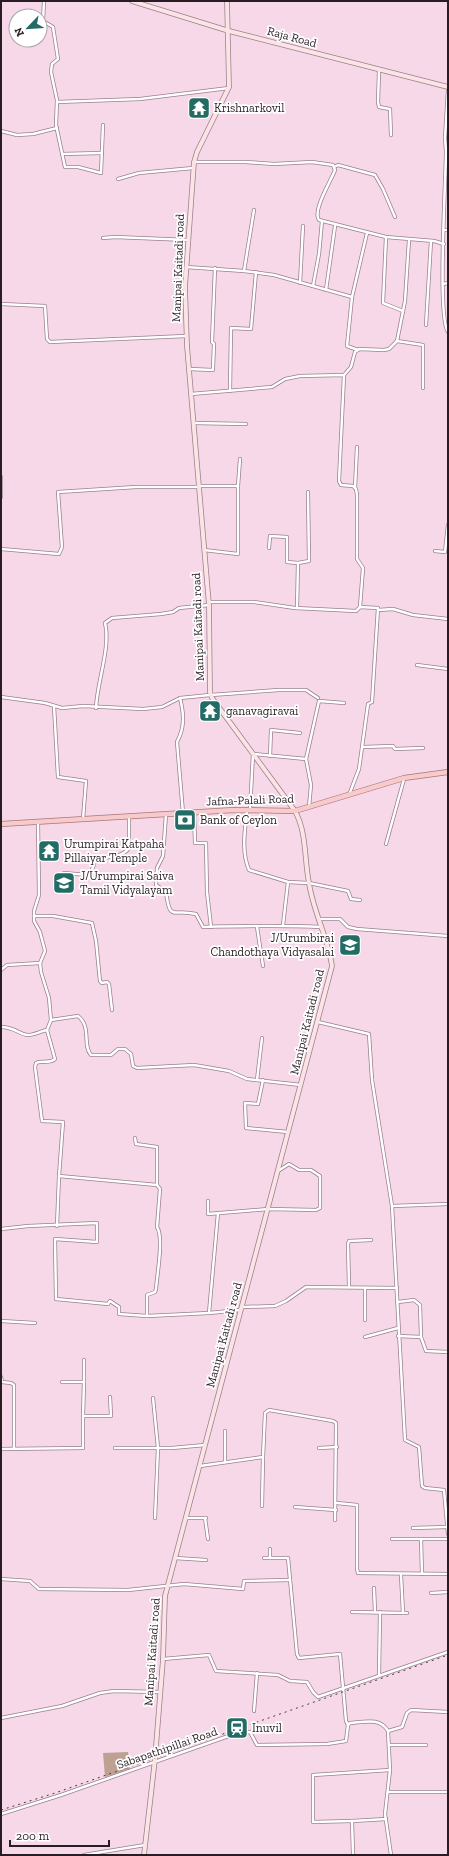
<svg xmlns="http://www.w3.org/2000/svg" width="449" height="1856" font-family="'Zilla Slab',serif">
	<rect width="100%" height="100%" fill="#f7d8e8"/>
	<!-- forest -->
	<path fill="#bea192" d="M128 1752 130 1769 105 1777 103 1753Z"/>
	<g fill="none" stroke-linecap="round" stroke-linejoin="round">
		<!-- street casing -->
		<g stroke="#9a7f8d" stroke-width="4">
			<g id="street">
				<path d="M44 1 43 21 53 27 58 59 52 64 51 72 57 100 56 125 65 167H78L101 173 103 125"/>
				<path d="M379 71 378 102 379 107 390 109 391 135"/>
				<path d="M448 90 445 138 446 151C446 179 437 316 448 332"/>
				<path d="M57 102 140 99 229 88"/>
				<path d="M1 131 17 135 33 134 57 128"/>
				<path d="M62 154 102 153"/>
				<path d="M194 162H246L274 164 312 162 333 165 335 170C331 181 312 211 319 220L386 237 434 241 444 244"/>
				<path d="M334 167 338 165 375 175 383 189 395 217"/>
				<path d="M118 179 139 173 193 168"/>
				<path d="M444 230H448"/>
				<path d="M386 237 383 303 403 311"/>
				<path d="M103 238 115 237 188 240"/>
				<path d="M186 267 244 271 274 275 352 297"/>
				<path d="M244 271 254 210"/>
				<path d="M300 283 303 226"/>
				<path d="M443 284 448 283"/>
				<path d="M313 286 319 254 322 221"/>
				<path d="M326 290 335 226"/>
				<path d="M1 304 45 306 47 339 50 342 186 336"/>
				<path d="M426 325 431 241"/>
				<path d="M397 341 405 301 409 240"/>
				<path d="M358 350 347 346 352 297 367 233"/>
				<path d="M189 369 213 370V368L214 344 212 342 215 268"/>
				<path d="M344 375 351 367 355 352 359 349 384 350 389 349 397 341 423 345V388"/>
				<path d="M230 391 231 328 251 329 256 272"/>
				<path d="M191 394 272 387 285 379 300 376 344 375 339 481 341 485 353 486 356 489 357 495V559L363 568 360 607"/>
				<path d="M194 423 246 424"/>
				<path d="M1 477V497"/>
				<path d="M199 486H238L240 459"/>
				<path d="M355 488 357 447"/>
				<path d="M269 548 270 536 287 537V562L298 563"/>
				<path d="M1 549 59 554 62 547 58 492 136 487H199"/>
				<path d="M204 550 238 554V486"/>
				<path d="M435 551 445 552 448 525"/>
				<path d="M209 602H254L295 608 356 611 360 607 378 608 372 702 368 704 359 769 349 795"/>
				<path d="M297 608 298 563 309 561 308 492"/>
				<path d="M378 610 393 609 413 615 448 619"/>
				<path d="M417 665 448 669"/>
				<path d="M211 695 279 690H306L318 698"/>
				<path d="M1 697 45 703 62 708 83 706 143 709 162 707 180 698 210 695"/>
				<path d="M180 698C184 714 185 727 177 742L183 813"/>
				<path d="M54 706 58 777 86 781 83 819"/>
				<path d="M96 708C97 682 111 647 105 623L112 618 161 614 173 612 179 608 209 605"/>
				<path d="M363 747 393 746 395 749 423 748"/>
				<path d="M270 756 271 730 300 733"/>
				<path d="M309 807 311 785 306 759 319 701 344 703"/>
				<path d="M247 810C245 830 241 851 249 870L288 882 309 883 348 891 351 899 360 900"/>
				<path d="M250 810 253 754 306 759"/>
				<path d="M194 813 195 843H206L207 892 211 927"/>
				<path d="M166 814 163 856 157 868 156 885 166 892C170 923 173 908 196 914L203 927C242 926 281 925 321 927"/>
				<path d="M386 844 404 779"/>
				<path d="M64 873 88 875 91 873 96 858C107 857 122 858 129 848V817"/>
				<path d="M34 916H53L92 923 96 941 100 981 102 983 107 982 109 984 112 1010"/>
				<path d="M319 919H340L348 927 357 929 448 936"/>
				<path d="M283 925 288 882"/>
				<path d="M257 927 263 966"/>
				<path d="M1 970 7 965 40 963"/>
				<path d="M51 1020 78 1016C92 1027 82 1045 91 1055H111L118 1049H125L131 1054 133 1066 137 1068 194 1065 229 1071 247 1079 301 1085"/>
				<path d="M318 1022 369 1034 372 1080 392 1206 448 1204"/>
				<path d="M1 1027C15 1027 20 1035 28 1035 34 1035 41 1031 47 1030L51 1020 49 998 41 972 40 963 45 951 40 932 34 921V911L39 895 38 822"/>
				<path d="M47 1030 55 1059C50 1064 42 1060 36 1063L35 1067 42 1121 63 1122 59 1176"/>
				<path d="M257 1080 262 1038"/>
				<path d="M263 1080 258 1104 245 1103 246 1128 288 1132"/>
				<path d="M135 1138 136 1144 157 1147V1185"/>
				<path d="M208 1201V1214L268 1209 316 1210 320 1208V1176L311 1170H299L289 1164 278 1171"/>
				<path d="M392 1206 405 1440 419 1447 422 1486 425 1488 444 1490 448 1534"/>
				<path d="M218 1213 209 1313 240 1310"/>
				<path d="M57 1226 59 1176 157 1185 160 1189 157 1227C164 1237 157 1275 156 1289L155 1292 147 1295V1316"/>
				<path d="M1 1229 28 1226 97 1223V1242L55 1239 56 1299 108 1304 110 1301 119 1307V1314L147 1316 209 1313"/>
				<path d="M349 1286 348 1244 349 1241 371 1240"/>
				<path d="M398 1302 414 1300 420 1305 421 1337 426 1351 448 1352"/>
				<path d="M242 1307 275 1306 286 1301 306 1287 397 1288"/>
				<path d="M365 1320V1288"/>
				<path d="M1 1321 35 1323"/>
				<path d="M398 1336 421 1337"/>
				<path d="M365 1337 398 1328"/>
				<path d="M1 1377 2 1382 11 1383 14 1385V1448"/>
				<path d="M62 1382H84L83 1416"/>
				<path d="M84 1382V1360"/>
				<path d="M153 1398 158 1448 155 1518"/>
				<path d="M225 1431V1462"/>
				<path d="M115 1448H172L205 1445"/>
				<path d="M319 1448 337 1447"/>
				<path d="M1 1449 83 1448V1416H111L110 1397"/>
				<path d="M200 1466 263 1457 265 1413 269 1410 333 1421 336 1423 335 1520"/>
				<path d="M337 1503 357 1505V1569L358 1573 448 1574"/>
				<path d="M262 1506 263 1457"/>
				<path d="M295 1507 336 1510"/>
				<path d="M186 1518H206"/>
				<path d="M205 1518 208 1539"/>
				<path d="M413 1528 447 1527"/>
				<path d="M392 1539H448"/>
				<path d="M421 1539 422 1574"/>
				<path d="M175 1558 206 1560"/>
				<path d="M264 1558H288L297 1654 299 1658 340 1654 346 1721 348 1725"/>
				<path d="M270 1558V1549"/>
				<path d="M401 1575 403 1613"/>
				<path d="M1 1579 30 1581 39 1589 128 1590 184 1584 243 1589 244 1581 290 1580"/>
				<path d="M374 1588 375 1612"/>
				<path d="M431 1593 448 1592"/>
				<path d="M352 1612 407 1613"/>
				<path d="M163 1659 209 1655 216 1671 278 1675 290 1681 307 1682 313 1692 318 1697 448 1652"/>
				<path d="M379 1676 380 1612"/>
				<path d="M254 1711 257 1673"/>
				<path d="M1 1718 62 1706 100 1693 114 1691 160 1692"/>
				<path d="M389 1745H426"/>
				<path d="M388 1792H448"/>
				<path d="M1 1814 61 1795 237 1733 250 1732 257 1745 327 1744 346 1741 348 1725 350 1723C364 1722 380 1717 388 1731"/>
				<path d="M352 1821 313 1822V1775L390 1770"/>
				<path d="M353 1854 352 1821 386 1819"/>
				<path d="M84 1855 145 1845"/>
				<path d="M391 1855 385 1814 390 1770 388 1731 402 1727 407 1713 411 1710 448 1712"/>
			</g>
		</g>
		<!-- secondary casing -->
		<g stroke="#9a7f8d" stroke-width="5.5">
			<g id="secondary">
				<path d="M132 1 229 31 448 87"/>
				<path d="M144 1855 155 1759 163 1659 165 1596 332 966C328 938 313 911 309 883 304 858 307 833 295 811L212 698 210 692 209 605 187 346 185 287 194 162 197 152 229 87 227 1"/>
			</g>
		</g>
		<!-- primary casing -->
		<g stroke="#ab7679" stroke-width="6">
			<path id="primary" d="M1 824 234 810 295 811 404 778 448 772"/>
		</g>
		<!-- street -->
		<use href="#street" stroke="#fff" stroke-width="2.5"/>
		<!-- secondary -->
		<use href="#secondary" stroke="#fbe4e5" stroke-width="4"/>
		<!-- primary -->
		<use href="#primary" stroke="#f7cacb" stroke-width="4.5"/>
		<!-- rail -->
		<path stroke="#493b41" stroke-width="1" stroke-dasharray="2 4" stroke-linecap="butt" d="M1 1810 55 1793 448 1655"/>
	</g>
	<!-- icons -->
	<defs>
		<g id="temple-square" transform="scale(1.15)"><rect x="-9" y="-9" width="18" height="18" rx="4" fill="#226c65" stroke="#fff"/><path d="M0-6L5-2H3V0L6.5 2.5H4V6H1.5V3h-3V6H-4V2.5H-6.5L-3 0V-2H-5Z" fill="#fff"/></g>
		<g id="bank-square" transform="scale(1.15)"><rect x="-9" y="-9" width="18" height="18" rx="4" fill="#226c65" stroke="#fff"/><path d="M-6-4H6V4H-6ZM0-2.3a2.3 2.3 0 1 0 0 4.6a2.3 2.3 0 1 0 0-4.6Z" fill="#fff"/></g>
		<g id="school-square" transform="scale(1.15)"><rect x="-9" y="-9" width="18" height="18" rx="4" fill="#226c65" stroke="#fff"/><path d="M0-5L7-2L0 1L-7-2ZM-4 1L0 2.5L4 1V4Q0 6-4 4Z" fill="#fff"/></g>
		<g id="station-square" transform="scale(1.15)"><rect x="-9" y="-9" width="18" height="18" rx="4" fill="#226c65" stroke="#fff"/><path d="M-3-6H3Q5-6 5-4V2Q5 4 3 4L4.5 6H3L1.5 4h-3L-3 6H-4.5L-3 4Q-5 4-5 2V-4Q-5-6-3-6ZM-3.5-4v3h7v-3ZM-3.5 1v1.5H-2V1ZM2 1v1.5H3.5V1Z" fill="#fff"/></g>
	</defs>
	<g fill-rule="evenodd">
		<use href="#temple-square" x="199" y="108"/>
		<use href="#temple-square" x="210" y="711"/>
		<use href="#bank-square" x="185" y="820"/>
		<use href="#temple-square" x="49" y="851"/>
		<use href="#school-square" x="64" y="883"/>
		<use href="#school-square" x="350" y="945"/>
		<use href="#station-square" x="237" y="1728"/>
	</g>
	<g text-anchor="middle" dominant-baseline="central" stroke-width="3.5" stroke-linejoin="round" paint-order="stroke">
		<!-- street labels -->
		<g font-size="12" fill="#281d22" stroke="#fff">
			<text transform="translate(292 37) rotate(15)">Raja Road</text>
			<text transform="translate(178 268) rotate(-88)">Manipai Kaitadi road</text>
			<text transform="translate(198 627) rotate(-92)">Manipai Kaitadi road</text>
			<text transform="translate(250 800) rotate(-2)">Jafna-Palali Road</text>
			<text transform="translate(307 1022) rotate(-76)">Manipai Kaitadi road</text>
			<text transform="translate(224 1335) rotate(-75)">Manipai Kaitadi road</text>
			<text transform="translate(152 1652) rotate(-86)">Manipai Kaitadi road</text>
			<text transform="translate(167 1748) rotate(-19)">Sabapathipillai Road</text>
		</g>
		<!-- poi labels -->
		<g font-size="12" fill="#281d22" stroke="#fff" text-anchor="start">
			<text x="214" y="108">Krishnarkovil</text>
			<text x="226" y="711">ganavagiravai</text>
			<text x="200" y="820">Bank of Ceylon</text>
			<text x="64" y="844">Urumpirai Katpaha<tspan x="64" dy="14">Pillaiyar Temple</tspan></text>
			<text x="80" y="876">J/Urumpirai Saiva<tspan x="80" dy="14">Tamil Vidyalayam</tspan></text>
			<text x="334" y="938" text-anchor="end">J/Urumbirai<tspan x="334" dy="14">Chandothaya Vidyasalai</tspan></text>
			<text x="252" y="1728">Inuvil</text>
		</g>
	</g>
	<!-- border -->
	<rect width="449" height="1856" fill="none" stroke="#281d22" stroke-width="4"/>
	<!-- north arrow -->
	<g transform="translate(28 28) rotate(245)"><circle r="19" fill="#ffffff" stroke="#a9a5a7"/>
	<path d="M0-3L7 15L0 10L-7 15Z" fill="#226c65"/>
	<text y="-6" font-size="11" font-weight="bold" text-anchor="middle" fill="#281d22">N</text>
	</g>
	<!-- scale -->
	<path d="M10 1840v6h99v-6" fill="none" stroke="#281d22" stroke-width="2"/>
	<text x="16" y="1840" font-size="12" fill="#281d22" stroke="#ffffff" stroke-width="3" paint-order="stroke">200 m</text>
</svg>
